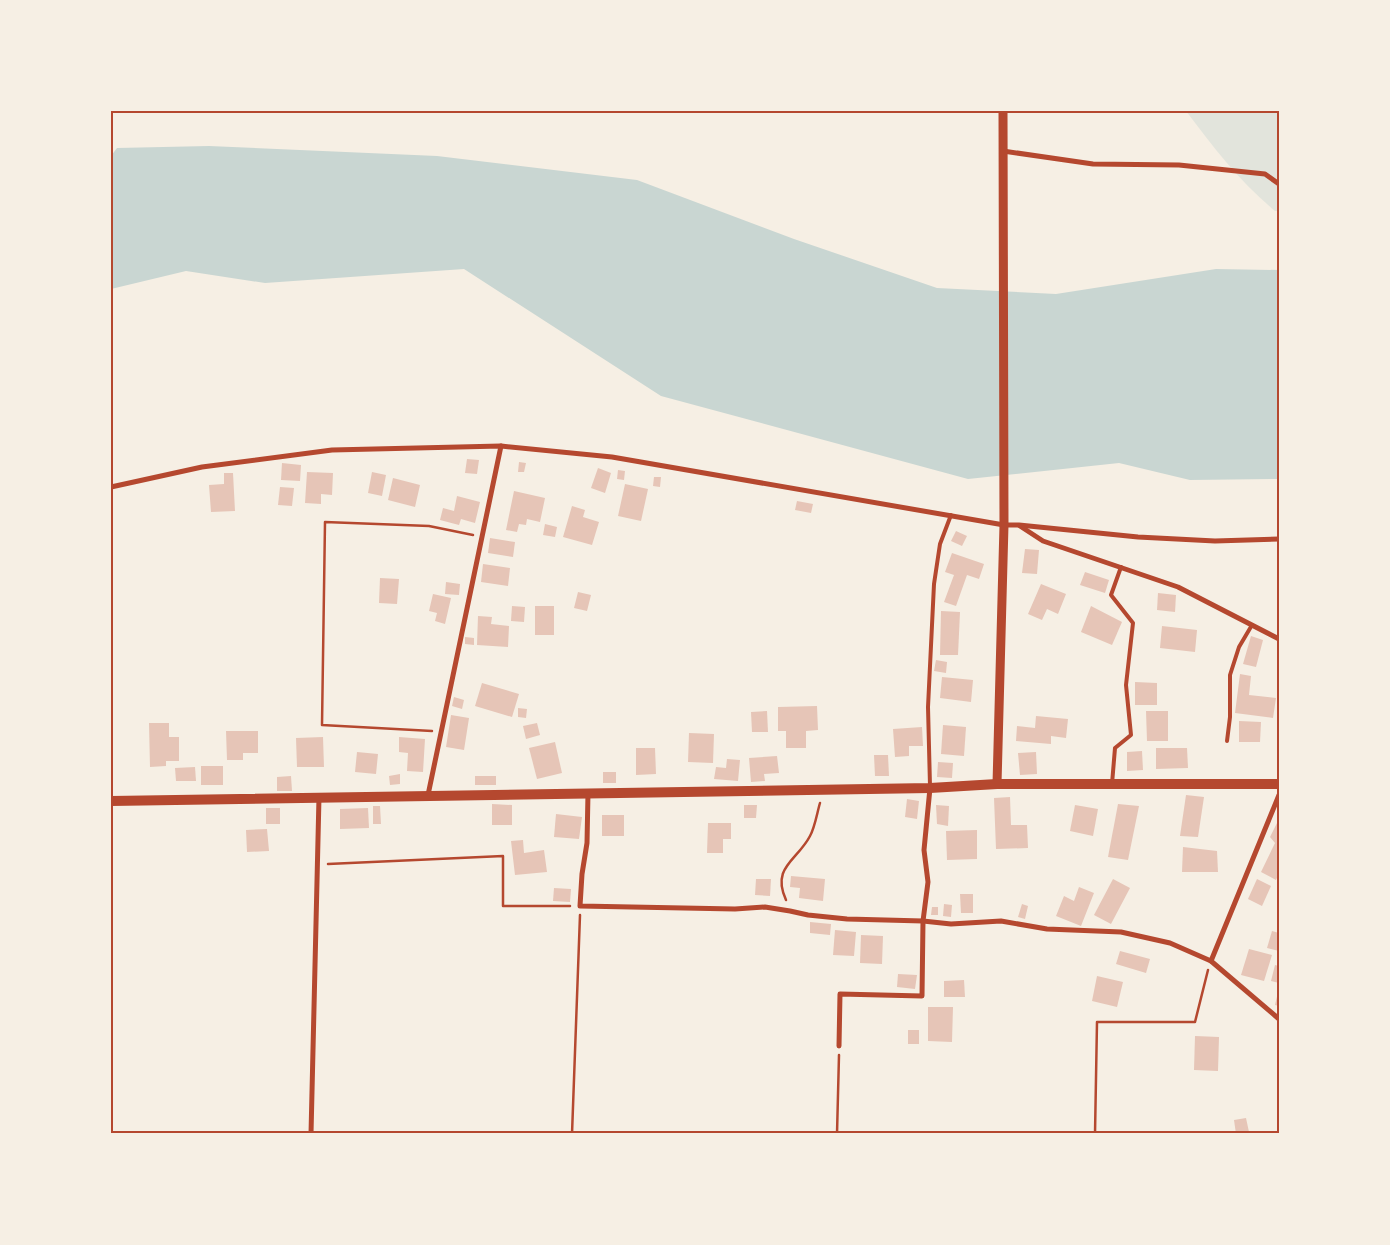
<svg xmlns="http://www.w3.org/2000/svg" width="1390" height="1245" font-family="Jost,sans-serif">
	<rect width="100%" height="100%" fill="#f6efe4"/>
	<!-- green -->
	<path fill="#e2e4dc" d="M1186 111H1279V211H1275C1239 181 1214 148 1186 111Z"/>
	<!-- water -->
	<path fill="#c9d6d2" d="M209 146 437 156 637 180 794 239 937 288 1056 294 1216 269 1279 270V479L1190 480 1119 463 968 479 661 396 464 269 265 283 186 271 111 289V156L117 148Z"/>
	<!-- building -->
	<g fill="#e6c5b7">
		<path d="M467 459 479 460 477 474 465 473Z"/>
		<path d="M519 462 526 463 524 472H518Z"/>
		<path d="M282 463 301 465 300 481 281 480Z"/>
		<path d="M598 468 611 473 605 493 591 488Z"/>
		<path d="M618 470 625 471 624 480 617 479Z"/>
		<path d="M307 472 333 473 332 495 321 494V504L305 503Z"/>
		<path d="M372 472 386 475 382 496 368 493Z"/>
		<path d="M224 473H233L235 511 211 512 209 485 224 484Z"/>
		<path d="M654 477H661L660 487 653 486Z"/>
		<path d="M393 478 420 485 415 507 388 500Z"/>
		<path d="M625 484 648 489 641 521 618 516Z"/>
		<path d="M280 487 294 488 292 506 278 505Z"/>
		<path d="M514 491 545 498 540 522 527 519 526 525 519 524 517 532 506 530Z"/>
		<path d="M457 496 480 502 475 523 461 519 459 525 440 520 443 508 454 511Z"/>
		<path d="M797 501 813 504 811 513 795 510Z"/>
		<path d="M572 506 585 510 583 517 599 522 592 545 563 537Z"/>
		<path d="M545 524 557 527 555 537 543 535Z"/>
		<path d="M956 531 967 536 962 546 951 541Z"/>
		<path d="M490 538 515 542 513 557 488 553Z"/>
		<path d="M1025 549 1039 550 1037 574 1022 573Z"/>
		<path d="M952 553 984 564 979 579 967 575 956 606 944 602 954 575 945 572Z"/>
		<path d="M483 564 510 568 508 586 481 582Z"/>
		<path d="M1085 572 1109 580 1105 593 1080 585Z"/>
		<path d="M380 578 399 579 397 604 379 603Z"/>
		<path d="M446 582 460 584 459 595 445 594Z"/>
		<path d="M1041 584 1066 594 1058 614 1047 609 1042 620 1028 614Z"/>
		<path d="M578 592 591 595 587 611 574 608Z"/>
		<path d="M1158 593 1176 595 1175 612 1157 610Z"/>
		<path d="M433 594 451 598 445 624 435 621 437 613 429 611Z"/>
		<path d="M512 606 525 607 524 622 511 621Z"/>
		<rect x="535" y="606" width="19" height="29"/>
		<path d="M1091 606 1122 622 1112 645 1081 632Z"/>
		<path d="M941 611 960 612 958 655H940Z"/>
		<path d="M478 616 492 617 491 624 509 626 508 647 477 645Z"/>
		<path d="M1162 626 1197 630 1195 652 1160 648Z"/>
		<path d="M1251 636 1263 640 1256 667 1243 664Z"/>
		<path d="M465 637 474 638V645L465 644Z"/>
		<path d="M936 660 947 662 946 673 934 671Z"/>
		<path d="M1240 674 1251 676 1249 695 1276 698 1273 718 1235 713Z"/>
		<path d="M942 677 973 680 971 702 940 698Z"/>
		<path d="M1135 682 1157 683V705H1135Z"/>
		<path d="M482 683 519 694 512 717 475 706Z"/>
		<path d="M454 697 464 700 462 709 452 706Z"/>
		<path d="M817 706 818 730 806 731V748H786V731H778V707Z"/>
		<path d="M518 708 527 709 526 718 518 717Z"/>
		<path d="M767 711 768 732H752L751 712Z"/>
		<path d="M1146 711H1168V741H1147Z"/>
		<path d="M451 715 469 718 464 750 446 747Z"/>
		<path d="M1036 716 1068 719 1066 738 1051 736V744L1016 741 1017 726 1035 728Z"/>
		<path d="M1239 721 1261 722 1260 742H1239Z"/>
		<path d="M149 723H169V737H179V761H166V766L150 767Z"/>
		<path d="M537 723 540 735 526 739 523 726Z"/>
		<path d="M943 725 966 727 964 756 941 754Z"/>
		<path d="M922 727 923 746H909V756L895 757 893 729Z"/>
		<path d="M226 731H258V753H243V760H227Z"/>
		<path d="M689 733 714 734 713 763 688 762Z"/>
		<path d="M323 737 324 767H297L296 738Z"/>
		<path d="M399 737 425 739 423 772 407 771 408 753 399 752Z"/>
		<path d="M555 742 562 773 537 779 529 748Z"/>
		<path d="M636 748H655L656 774 636 775Z"/>
		<path d="M1156 748H1187L1188 768 1156 769Z"/>
		<path d="M1142 751 1143 770 1127 771V752Z"/>
		<path d="M357 752 378 754 376 774 355 772Z"/>
		<path d="M1036 752 1037 774 1020 775 1018 753Z"/>
		<path d="M874 755H888L889 776H875Z"/>
		<path d="M777 756 779 773 764 774 765 781 751 782 749 758Z"/>
		<path d="M727 759 740 760 738 781 714 779 716 767 726 768Z"/>
		<path d="M938 762 953 763 952 778 937 777Z"/>
		<rect x="201" y="766" width="22" height="19"/>
		<path d="M195 767 196 781H176L175 768Z"/>
		<rect x="603" y="772" width="13" height="11"/>
		<path d="M400 774V784L390 785 389 776Z"/>
		<path d="M291 776 292 791H277V777Z"/>
		<rect x="475" y="776" width="21" height="9"/>
		<path d="M1186 795 1204 797 1198 837 1180 836Z"/>
		<path d="M1010 797 1011 825H1027L1028 848 996 849 994 798Z"/>
		<path d="M907 799 919 801 917 819 905 817Z"/>
		<path d="M492 804 512 805V825H492Z"/>
		<path d="M1118 804 1139 806 1128 860 1108 857Z"/>
		<path d="M744 805H757L756 818H744Z"/>
		<path d="M936 805 949 806 948 826 937 824Z"/>
		<path d="M1075 805 1098 809 1093 836 1070 831Z"/>
		<path d="M373 806H380L381 824H373Z"/>
		<rect x="266" y="808" width="14" height="16"/>
		<path d="M368 808 369 828 340 829V809Z"/>
		<path d="M556 814 582 817 579 839 554 837Z"/>
		<rect x="602" y="815" width="22" height="21"/>
		<path d="M1279 819V873L1276 880 1261 872 1275 843 1270 837Z"/>
		<path d="M708 823H731V839H723V853H707Z"/>
		<path d="M267 829 269 851 247 852 246 830Z"/>
		<path d="M977 830V859L947 860 946 831Z"/>
		<path d="M523 840 524 853 544 850 547 872 515 875 511 841Z"/>
		<path d="M1183 847 1217 851 1218 872H1182Z"/>
		<path d="M791 876 825 879 823 901 799 898 800 888 790 887Z"/>
		<path d="M756 879H771L770 896 755 895Z"/>
		<path d="M1113 879 1130 888 1111 924 1094 915Z"/>
		<path d="M1257 879 1271 886 1262 906 1248 899Z"/>
		<path d="M1079 887 1094 893 1081 926 1056 916 1064 896 1074 901Z"/>
		<path d="M554 888 571 889 570 902 553 901Z"/>
		<path d="M960 894H973V913H961Z"/>
		<path d="M944 904 952 905 951 917 943 916Z"/>
		<path d="M1022 904 1028 906 1025 919 1018 917Z"/>
		<path d="M932 907H938V915H931Z"/>
		<path d="M810 922 831 924 830 935 810 933Z"/>
		<path d="M835 930 856 932 854 956 833 955Z"/>
		<path d="M1272 931 1279 933V951L1267 948Z"/>
		<path d="M861 935 883 936 882 964 860 963Z"/>
		<path d="M1249 949 1272 955 1264 981 1241 975Z"/>
		<path d="M1120 951 1150 959 1146 973 1116 964Z"/>
		<path d="M1275 965 1279 966V983L1271 981Z"/>
		<path d="M898 974 917 975 915 989 897 987Z"/>
		<path d="M1097 976 1123 982 1117 1007 1092 1001Z"/>
		<path d="M964 980 965 997H944V981Z"/>
		<path d="M1278 992H1279V1006L1275 1005Z"/>
		<path d="M928 1007H953L952 1042 928 1041Z"/>
		<rect x="908" y="1030" width="11" height="14"/>
		<path d="M1195 1036 1219 1037 1218 1071 1194 1070Z"/>
		<path d="M1246 1118 1249 1132 1236 1134 1234 1120Z"/>
	</g>
	<g fill="none" stroke-linecap="round" stroke-linejoin="round">
		<!-- path -->
		<g stroke="#b5482f" stroke-width="2.5">
			<path d="M432 731 322 725 325 522 429 526 473 535"/>
			<path d="M328 864 503 856V906H570"/>
			<path d="M786 900C771 867 797 861 810 836 815 827 817 813 820 803"/>
			<path d="M572 1134 580 915"/>
			<path d="M837 1134 839 1055"/>
			<path d="M1095 1134 1097 1022H1195L1208 970"/>
		</g>
		<!-- service -->
		<g stroke="#b5482f" stroke-width="4">
			<path d="M1227 741 1230 717V675L1239 647 1252 625"/>
			<path d="M1112 784 1115 748 1131 735 1126 685 1133 623 1111 595 1121 567"/>
			<path d="M930 786 928 707 934 584 940 544 951 515"/>
		</g>
		<!-- minor -->
		<g stroke="#b5482f" stroke-width="5">
			<path d="M1003 151 1093 164 1179 165 1265 174 1279 184"/>
			<path d="M111 487 202 467 332 450 501 446 612 457 1004 525H1019L1138 537 1215 541 1279 539"/>
			<path d="M1020 526 1043 541 1178 587 1279 639"/>
			<path d="M588 793 587 843 582 874 580 906 735 909 765 907 790 911 808 915 847 919 923 921 951 924 1001 921 1047 929 1121 932 1170 943 1211 961 1279 1019"/>
			<path d="M428 795 501 446"/>
			<path d="M1211 961 1279 795"/>
			<path d="M839 1046 840 994 922 996 923 921 928 882 924 850 930 788"/>
			<path d="M311 1134 319 797"/>
		</g>
		<!-- tertiary -->
		<path stroke="#b5482f" stroke-width="9" d="M997 784 1004 525 1003 111"/>
		<!-- secondary -->
		<path stroke="#b5482f" stroke-width="10" d="M111 801 930 788 997 784H1279"/>
	</g>
	<!-- border -->
	<rect width="1390" height="1245" fill="none" stroke="#f6efe4" stroke-width="225"/>
	<rect x="112" y="112" width="1166" height="1020" fill="none" stroke="#b5482f" stroke-width="2"/>
</svg>
